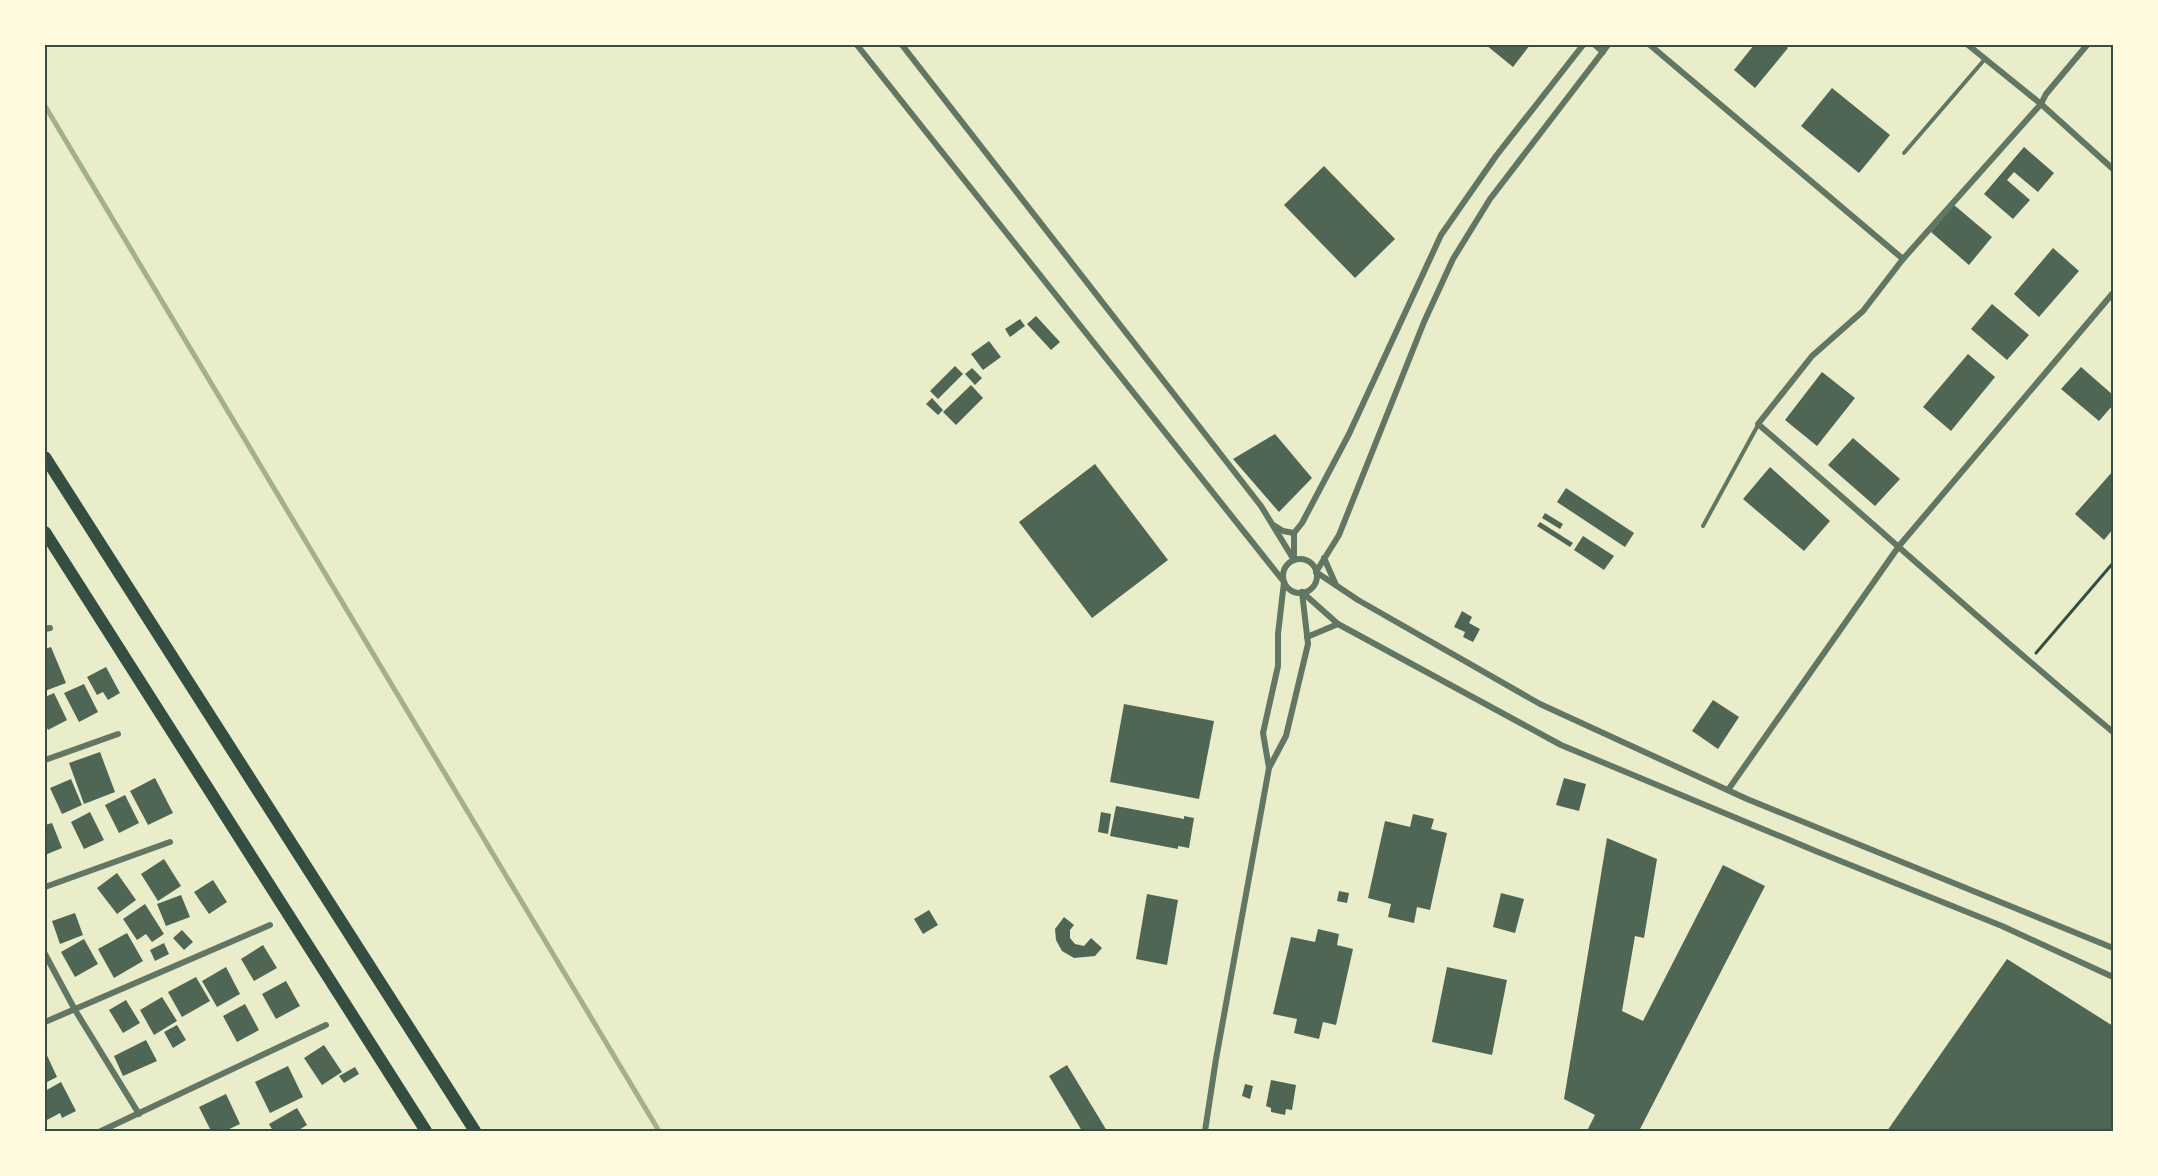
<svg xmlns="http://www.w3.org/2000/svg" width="2158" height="1176" font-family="Montserrat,sans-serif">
	<rect width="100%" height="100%" fill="#e9edc9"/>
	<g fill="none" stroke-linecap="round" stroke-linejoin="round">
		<!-- stream -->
		<path stroke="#a3b18a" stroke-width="5" d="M45 106 659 1131"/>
	</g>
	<!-- building -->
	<g fill="#4f6655">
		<path d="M1486 45H1530L1513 67Z"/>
		<path d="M1754 45H1784L1788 48 1755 88 1734 70Z"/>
		<path d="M1832 88 1890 135 1859 173 1801 126Z"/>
		<path d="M2024 147 2054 173 2038 192 2014 172 2007 180 2030 200 2013 219 1984 194Z"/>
		<path d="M1324 166 1395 239 1355 278 1284 205Z"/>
		<path d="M1954 205 1992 237 1969 265 1931 232Z"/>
		<path d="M2053 248 2079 271 2039 317 2014 294Z"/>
		<path d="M1992 304 2029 335 2007 360 1971 329Z"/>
		<path d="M1036 316 1060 342 1051 350 1027 324Z"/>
		<path d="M1020 319 1025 326 1010 337 1005 329Z"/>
		<path d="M989 341 1001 357 983 370 971 354Z"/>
		<path d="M1968 354 1995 377 1951 431 1923 407Z"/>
		<path d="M955 366 963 374 938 399 930 391Z"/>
		<path d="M2081 367 2113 395V405L2099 421 2061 389Z"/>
		<path d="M972 368 982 378 975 385 965 374Z"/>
		<path d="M1822 372 1855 398 1817 446 1785 420Z"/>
		<path d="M971 385 983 398 956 425 943 412Z"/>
		<path d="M932 398 943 410 938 415 926 404Z"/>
		<path d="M1275 434 1312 478 1279 512 1233 459Z"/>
		<path d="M1853 438 1900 479 1875 506 1828 465Z"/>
		<path d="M1095 464 1168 560 1092 618 1019 522Z"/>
		<path d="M1770 467 1830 521 1804 551 1743 499Z"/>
		<path d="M2113 471V529L2104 540 2075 514Z"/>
		<path d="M1566 488 1634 533 1625 547 1557 502Z"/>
		<path d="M1545 513 1563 524 1560 529 1542 518Z"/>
		<path d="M1540 522 1573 543 1570 547 1537 526Z"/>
		<path d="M1583 536 1614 556 1604 570 1574 550Z"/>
		<path d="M1462 611 1472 617 1469 623 1480 629 1473 642 1463 637 1465 632 1454 627Z"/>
		<path d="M51 647 66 683 45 691V649Z"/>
		<path d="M106 667 120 693 108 700 103 692 97 695 87 677Z"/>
		<path d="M84 684 98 712 79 722 64 693Z"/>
		<path d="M54 693 67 720 48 730 45 724V697Z"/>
		<path d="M1713 700 1739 717 1718 749 1692 731Z"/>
		<path d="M1124 704 1214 721 1199 799 1110 782Z"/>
		<path d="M100 752 115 792 84 804 69 763Z"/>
		<path d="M155 778 173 813 148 825 130 791Z"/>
		<path d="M1564 778 1586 784 1579 811 1556 805Z"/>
		<path d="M71 779 82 805 62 814 50 788Z"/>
		<path d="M125 795 139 823 119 833 105 805Z"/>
		<path d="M1116 806 1184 819V816L1194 818 1189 848 1178 846V849L1110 836Z"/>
		<path d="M90 812 104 840 84 849 71 822Z"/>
		<path d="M1101 812 1111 814 1108 834 1098 832Z"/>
		<path d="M1413 814 1434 819 1431 829 1447 833 1430 910 1417 907 1414 923 1388 917 1391 904 1368 898 1385 821 1410 827Z"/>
		<path d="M52 823 62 848 45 855V825Z"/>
		<path d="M1607 838 1657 859 1644 938 1635 936 1622 1011 1643 1021 1723 865 1765 886 1639 1131H1587L1595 1115 1564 1099Z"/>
		<path d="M164 859 181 886 158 901 141 874Z"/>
		<path d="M117 873 136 900 117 914 97 888Z"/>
		<path d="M213 880 227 902 209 914 194 892Z"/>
		<path d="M1339 891 1349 893 1347 903 1337 901Z"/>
		<path d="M1501 893 1524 899 1515 933 1493 927Z"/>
		<path d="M1147 894 1178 900 1167 965 1136 959Z"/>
		<path d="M181 895 190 917 166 926 157 904Z"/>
		<path d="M145 904 164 934 152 942 146 934 137 940 123 919Z"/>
		<path d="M929 910 938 925 923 934 914 919Z"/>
		<path d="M75 913 83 935 60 944 52 921Z"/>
		<path d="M1064 917 1074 925 1070 930V938L1075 944 1084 946 1091 938 1102 948 1095 956 1074 958 1062 951 1056 940 1055 929Z"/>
		<path d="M1318 929 1339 934 1337 945 1353 949 1336 1025 1323 1022 1319 1039 1294 1033 1297 1019 1273 1014 1291 937 1315 942Z"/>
		<path d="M182 930 193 942 184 950 173 938Z"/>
		<path d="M127 933 143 961 114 978 98 949Z"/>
		<path d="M84 939 98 964 75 977 61 952Z"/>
		<path d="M164 943 169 954 155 961 150 950Z"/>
		<path d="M263 945 277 968 254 981 241 959Z"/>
		<path d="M2007 959 2113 1026V1131H1887Z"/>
		<path d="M226 967 240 994 217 1007 202 981Z"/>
		<path d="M1447 967 1507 980 1492 1055 1432 1042Z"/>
		<path d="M196 977 210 1001 182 1017 168 992Z"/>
		<path d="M286 981 300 1006 276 1019 262 994Z"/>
		<path d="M162 997 177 1021 154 1035 140 1010Z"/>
		<path d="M126 1000 140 1023 123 1033 109 1010Z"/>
		<path d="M245 1004 259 1030 237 1042 223 1016Z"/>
		<path d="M177 1025 186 1040 173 1048 164 1032Z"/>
		<path d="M146 1040 157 1061 123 1076 114 1056Z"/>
		<path d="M324 1045 342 1072 322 1085 304 1058Z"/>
		<path d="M45 1051 57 1077 45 1083Z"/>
		<path d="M1067 1065 1107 1131H1082L1049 1076Z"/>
		<path d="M288 1066 303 1097 270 1113 255 1082Z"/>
		<path d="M355 1067 359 1074 344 1083 339 1076Z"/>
		<path d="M1271 1080 1296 1085 1292 1110 1286 1109 1285 1115 1271 1112V1108L1266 1106Z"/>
		<path d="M61 1082 76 1111 62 1118 60 1113 45 1121V1091Z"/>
		<path d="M1245 1084 1253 1086 1250 1099 1242 1096Z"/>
		<path d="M226 1094 240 1124 225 1131H211L199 1107Z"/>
		<path d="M297 1108 307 1125 297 1131H273L269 1124Z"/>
	</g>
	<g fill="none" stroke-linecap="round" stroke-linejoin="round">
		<!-- path -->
		<path stroke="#344e41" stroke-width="3" d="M2036 653 2113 563"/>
		<!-- service -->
		<g stroke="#617663" stroke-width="4">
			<path d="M1904 153 1985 59"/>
			<path d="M1703 526 1758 425"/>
		</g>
		<!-- minor -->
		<g stroke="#617663" stroke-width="6">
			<path d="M857 45 1284 582 1278 634V666L1263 733 1269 768"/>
			<path d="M902 45 1261 506 1294 560"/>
			<path d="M1595 45 1603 52"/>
			<path d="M1608 45 1490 199 1453 259 1424 322 1339 535 1316 572 1358 600 1540 704 1747 799 2113 948"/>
			<path d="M1650 45 1903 259"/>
			<path d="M1968 45 2041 104 2113 169"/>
			<path d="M2087 45 2046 94 2041 104 1903 259 1863 311 1812 356 1758 424C1877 526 1992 632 2113 732"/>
			<path d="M1275 526 1283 531 1294 533"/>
			<path d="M1324 558 1336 585"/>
			<path d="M1294 559V533L1302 523 1349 434 1441 235 1496 156 1583 45"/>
			<circle cx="1300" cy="576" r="17"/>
			<path d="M1302 592 1338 624 1561 745 1818 852 2002 926 2113 977"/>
			<path d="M45 629 50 628"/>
			<path d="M1307 637 1338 624"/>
			<path d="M45 760 118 734"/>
			<path d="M1728 790 1899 546 2113 293"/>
			<path d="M45 887 170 842"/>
			<path d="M45 954 75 1010 139 1114"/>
			<path d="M45 1022 270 925"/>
			<path d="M101 1131 326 1025"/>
			<path d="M1205 1131 1216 1059 1269 768 1286 736 1308 644 1302 592"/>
		</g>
		<!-- trunk -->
		<g stroke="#344e41" stroke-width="12">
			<path d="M45 457 475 1131"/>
			<path d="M45 532 426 1131"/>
		</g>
	</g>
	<!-- border -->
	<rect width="2158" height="1176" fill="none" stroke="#fefae0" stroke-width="93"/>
	<rect x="46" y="46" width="2066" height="1084" fill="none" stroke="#344e41" stroke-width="2"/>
</svg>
